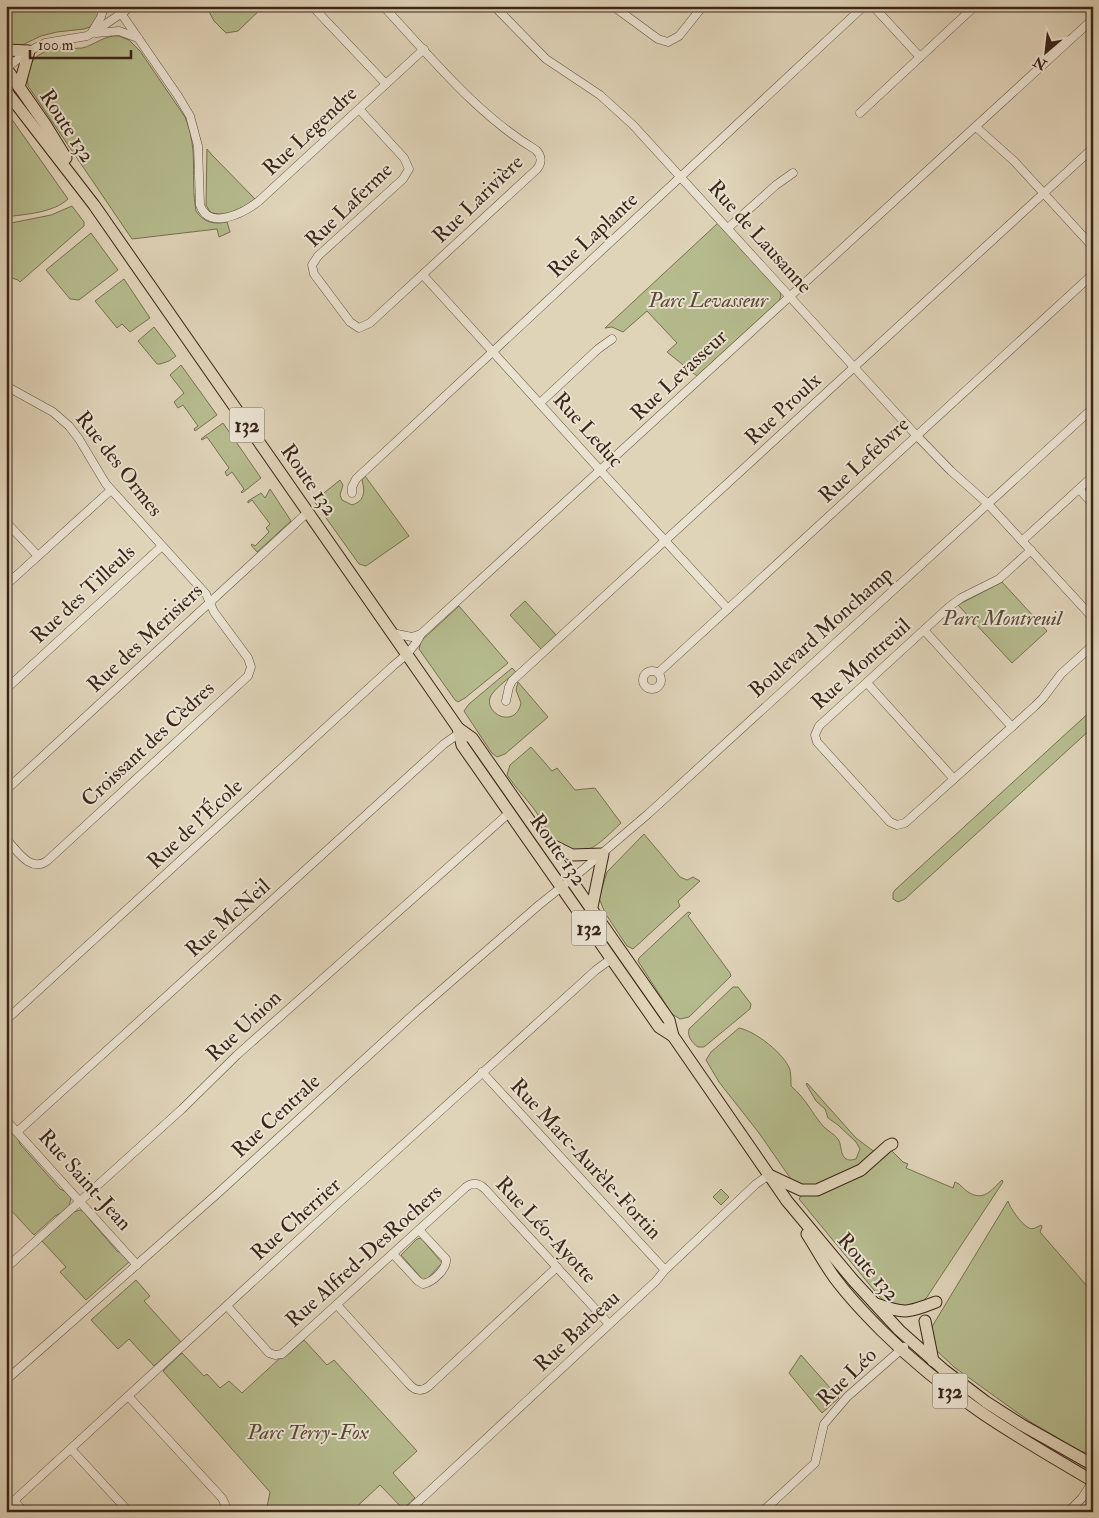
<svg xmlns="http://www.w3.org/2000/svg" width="1099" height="1518" font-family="'IM FELL Double Pica',serif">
	<rect width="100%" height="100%" fill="#dfd3b8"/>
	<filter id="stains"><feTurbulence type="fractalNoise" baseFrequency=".004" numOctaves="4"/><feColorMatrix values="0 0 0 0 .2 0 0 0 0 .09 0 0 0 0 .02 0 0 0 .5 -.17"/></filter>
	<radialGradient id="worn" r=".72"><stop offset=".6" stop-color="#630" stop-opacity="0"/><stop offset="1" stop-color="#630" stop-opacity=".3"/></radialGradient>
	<!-- green -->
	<g fill="#b5bb8d" stroke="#787052">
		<path d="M6 6H102L94 22 90 27 84 29 57 32 41 36 18 47 6 46Z"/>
		<path d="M206 6H264L238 31 226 33 214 21Z"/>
		<path d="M119 36 129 40 140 51 185 117C199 151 190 177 196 211 203 222 214 225 227 222L230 232 219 237 217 229 132 239 28 86C25 63 36 52 58 48 66 47 74 49 82 48 95 45 104 35 119 36Z"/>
		<path d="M6 111 68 199C53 213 26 214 6 217Z"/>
		<path d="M207 149 212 155 255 199C243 208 224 218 210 212L206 205Z"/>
		<path d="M72 206 84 222V226L20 282 18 280 6 276V224L51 215Z"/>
		<path d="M718 223 779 289 781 296 779 301 697 376 667 352 677 343 647 311 623 332 612 327 605 328Z"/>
		<path d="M91 233 118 270 79 300 70 299 46 270Z"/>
		<path d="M124 279 150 318 130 332 122 324 117 328 95 301Z"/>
		<path d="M154 327 176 356 169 361 160 364H157L138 341Z"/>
		<path d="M181 365 217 415 195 431 194 429 198 426 183 405 178 408 174 402 184 393 170 375Z"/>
		<path d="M223 423 261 478 242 493 241 492 244 489 232 472 227 476 225 472 229 468 207 437 202 440 201 439Z"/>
		<path d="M365 476 409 536 366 566 359 564 314 501 340 480 343 485 340 495 342 500 352 505C365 501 365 491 362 480Z"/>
		<path d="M270 489 291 521 257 552 251 545 252 544 255 546 269 532 266 528 270 524 252 500 248 503V501L261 493 265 498Z"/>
		<path d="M1002 582 1047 631 1012 663 958 605Z"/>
		<path d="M525 601 556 635 541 649 510 615Z"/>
		<path d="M459 606 508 663 465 698 458 702 455 700 419 649 421 641Z"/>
		<path d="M512 668 516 672C508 679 498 686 492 694 480 712 515 731 521 703L516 690 518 682 548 717 505 754 497 757 491 752 464 711 469 704Z"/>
		<path d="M1093 709V727L905 899 898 902 893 899V893L895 890Z"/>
		<path d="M531 747 552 771 557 768 575 790 595 788 621 823C610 833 593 853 576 852 555 850 544 823 534 809 525 797 515 787 507 775L510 765Z"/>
		<path d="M644 834 680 877 687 880 693 877 700 881 678 901 680 906 633 949 627 946 605 913 599 898 607 872Z"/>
		<path d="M688 912 691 913 688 916 730 973 731 976 689 1017 680 1019 672 1014 638 961 639 958Z"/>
		<path d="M733 987H738L751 1004 750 1009 704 1047H698C692 1043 687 1036 689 1029Z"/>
		<path d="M739 1028C755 1031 785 1054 790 1070 791 1075 791 1081 791 1086 807 1100 811 1112 823 1126 828 1131 834 1134 838 1139 842 1145 840 1154 845 1158 848 1161 852 1160 856 1159L860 1149 856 1142 838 1125 828 1118 825 1109 816 1101 806 1084 807 1083 856 1138 876 1153 865 1163 818 1186H803L793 1182 759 1133 719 1082 706 1060 711 1052Z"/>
		<path d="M6 1128C13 1131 18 1137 20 1144L60 1189 67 1192 71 1198 69 1206 61 1213 55 1216 34 1235 8 1207 6 1208Z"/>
		<path d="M890 1149 903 1162 908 1164 906 1168 953 1188 955 1182C961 1184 963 1189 968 1192 984 1202 991 1190 1002 1180L1003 1182 927 1297 922 1302 909 1308 883 1301 799 1199 802 1194Z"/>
		<path d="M721 1189 729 1197 721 1205 713 1197Z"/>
		<path d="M1008 1201C1010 1208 1021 1224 1029 1228 1033 1230 1037 1227 1041 1225L1042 1227 1040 1232 1087 1286 1093 1281 1092 1454 1080 1451 1029 1421 954 1367 935 1349 931 1331 933 1325Z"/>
		<path d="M80 1210 85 1212 91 1221 117 1251 124 1254 130 1261 86 1300 60 1272 66 1267 42 1241 74 1212Z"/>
		<path d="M421 1238 442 1263 427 1279 423 1280 401 1255 417 1239Z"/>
		<path d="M136 1280 150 1296 144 1301 181 1342 154 1366 129 1339 118 1349 91 1320Z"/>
		<path d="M304 1340 327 1365 334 1360 417 1451 393 1473 415 1498 403 1509 380 1485 351 1512H266L270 1492 163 1371 182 1353 204 1376 207 1374 220 1388 229 1381 242 1393 279 1359 286 1356Z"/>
		<path d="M801 1355 839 1398 822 1413 789 1373Z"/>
	</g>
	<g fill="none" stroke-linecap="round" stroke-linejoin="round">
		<!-- minor casing -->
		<g stroke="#645040" stroke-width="9">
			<g id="minor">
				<path d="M116 6 178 96 190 116 198 146 200 205C209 232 245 212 259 201L424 49"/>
				<path d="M312 6 386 84"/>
				<path d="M494 6 546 59 600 95 633 125 916 435 951 471 988 504 1093 618"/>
				<path d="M613 6 658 39 668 42 679 36 703 6"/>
				<path d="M873 6 920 57"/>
				<path d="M92 32 101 17 104 6"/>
				<path d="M96 33 119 31 138 38"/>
				<path d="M6 68 29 51 45 43 87 36 97 30 132 6"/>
				<path d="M359 109 404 158 409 169 403 179 318 256 312 265 314 274 350 322 359 328 370 323 537 169C542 163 542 156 536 150 477 115 430 56 383 6"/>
				<path d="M860 113 975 6"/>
				<path d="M976 127 1014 161 1093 247"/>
				<path d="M728 228 776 185 793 173"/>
				<path d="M423 275 600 470 728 609"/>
				<path d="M6 386 53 412 69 426 79 439 106 484 206 594 214 612 248 658 251 667 248 676 47 861C30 873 17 850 6 839"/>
				<path d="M540 403 598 349 612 339"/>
				<path d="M1079 489 1093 504"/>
				<path d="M352 493V487L356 479 864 6"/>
				<path d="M6 522 38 556"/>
				<path d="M1022 541 1093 476"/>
				<path d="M1031 550 999 579 961 598 949 607 819 726 815 735 817 742 890 822 897 825 905 823 1035 706 1043 698 1061 674 1093 645"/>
				<path d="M6 585 111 490"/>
				<path d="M924 630 1012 727"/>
				<path d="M392 633 412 637 421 634 1093 19"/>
				<circle cx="652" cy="680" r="9"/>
				<path d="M658 673 1093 274"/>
				<path d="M867 683 954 779"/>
				<path d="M6 689 162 546"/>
				<path d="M506 701 509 687 512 681 1093 148"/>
				<path d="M6 790 308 512"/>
				<path d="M6 1020 393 666C405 656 414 649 421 634"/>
				<path d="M482 1072 665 1270"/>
				<path d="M6 1120 137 1265"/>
				<path d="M17 1132 444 744 461 732"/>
				<path d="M393 1254 418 1281 423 1284C433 1282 447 1269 446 1259L419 1230"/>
				<path d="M6 1268 182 1109 237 1055 509 813"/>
				<path d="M337 1305 409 1384C415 1391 422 1392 429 1386L557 1267"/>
				<path d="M227 1306 269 1353 275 1355 282 1354 466 1187C473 1182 479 1183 485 1189L609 1324"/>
				<path d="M6 1380 217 1194 416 1012 539 905 579 873 648 814 1093 408"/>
				<path d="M128 1396 222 1498 225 1504 226 1512"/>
				<path d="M71 1449 129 1512"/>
				<path d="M14 1501 24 1512"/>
				<path d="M6 1508 345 1197 596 970 611 959"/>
				<path d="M407 1512 656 1281 665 1270 756 1184 769 1175"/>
				<path d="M762 1512 815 1463 824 1424 847 1397 904 1347"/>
				<path d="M1068 1512 1082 1498 1093 1481"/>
			</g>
		</g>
		<!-- highway casing -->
		<g stroke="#3b2518" stroke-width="13">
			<g id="highway">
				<path d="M6 50 29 51 19 87"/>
				<path d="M6 68 45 124 66 158"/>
				<path d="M6 91 94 205 449 715 458 728 462 745 659 1027 673 1036"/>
				<path d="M458 728 472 738 669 1020 673 1036 787 1201 853 1280 899 1330 944 1370 986 1402 1022 1425 1093 1465"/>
				<path d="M548 843 572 855 603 854 592 907"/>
				<path d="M771 1176 801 1190H817L861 1170 888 1146 892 1144"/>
				<path d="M807 1234C816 1248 824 1263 834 1277 848 1296 865 1314 882 1331 947 1396 1014 1435 1093 1481"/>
				<path d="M876 1304C905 1314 907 1313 936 1302"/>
				<path d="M925 1321 933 1361"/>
			</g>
		</g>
		<!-- minor -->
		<use href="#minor" stroke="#eae2d1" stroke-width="8"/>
		<!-- highway -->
		<use href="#highway" stroke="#dfd3b8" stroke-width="11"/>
	</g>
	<g text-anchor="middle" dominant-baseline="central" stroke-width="4" stroke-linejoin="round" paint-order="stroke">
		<!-- shield labels -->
		<g fill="#eae2d1" stroke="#705e50" stroke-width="1">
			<rect x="229.5" y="407.5" width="35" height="35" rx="4"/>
			<rect x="571.5" y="910.5" width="35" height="35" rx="4"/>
			<rect x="932.5" y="1373.5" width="35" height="35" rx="4"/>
		</g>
		<g font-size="20" font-weight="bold" fill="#3b2518">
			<text x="247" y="425">132</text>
			<text x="589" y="928">132</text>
			<text x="950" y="1391">132</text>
		</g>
		<!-- street labels -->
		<g font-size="21" fill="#3b2518" stroke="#eae2d1">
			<text transform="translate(67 126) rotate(57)">Route 132</text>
			<text transform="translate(310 131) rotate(-43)">Rue Legendre</text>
			<text transform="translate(478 199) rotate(-44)">Rue Larivière</text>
			<text transform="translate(349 205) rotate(-44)">Rue Laferme</text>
			<text transform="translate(593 235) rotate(-43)">Rue Laplante</text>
			<text transform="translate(760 237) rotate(48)">Rue de Lausanne</text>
			<text transform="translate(679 375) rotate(-43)">Rue Levasseur</text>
			<text transform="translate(783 409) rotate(-43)">Rue Proulx</text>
			<text transform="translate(588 430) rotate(48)">Rue Leduc</text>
			<text transform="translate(864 460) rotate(-43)">Rue Lefebvre</text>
			<text transform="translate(119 464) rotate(52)">Rue des Ormes</text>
			<text transform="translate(309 480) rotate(55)">Route 132</text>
			<text transform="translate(83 594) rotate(-43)">Rue des Tilleuls</text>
			<text transform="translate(821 632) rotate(-42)">Boulevard Monchamp</text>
			<text transform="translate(145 638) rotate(-43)">Rue des Merisiers</text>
			<text transform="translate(861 664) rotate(-42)">Rue Montreuil</text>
			<text transform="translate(148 744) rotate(-43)">Croissant des Cèdres</text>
			<text transform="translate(195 824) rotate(-43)">Rue de l'École</text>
			<text transform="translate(558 850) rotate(55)">Route 132</text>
			<text transform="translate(228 918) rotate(-42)">Rue McNeil</text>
			<text transform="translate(244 1026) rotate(-43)">Rue Union</text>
			<text transform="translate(276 1116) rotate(-43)">Rue Centrale</text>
			<text transform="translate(586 1159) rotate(47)">Rue Marc-Aurèle-Fortin</text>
			<text transform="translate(85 1180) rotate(48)">Rue Saint-Jean</text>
			<text transform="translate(296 1219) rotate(-42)">Rue Cherrier</text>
			<text transform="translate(546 1230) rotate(47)">Rue Léo-Ayotte</text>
			<text transform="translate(364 1256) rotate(-42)">Rue Alfred-DesRochers</text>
			<text transform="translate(868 1267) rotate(49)">Route 132</text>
			<text transform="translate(577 1331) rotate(-43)">Rue Barbeau</text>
			<text transform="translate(847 1377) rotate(-44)">Rue Léo</text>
		</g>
		<!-- park labels -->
		<g font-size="21" font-style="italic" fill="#5a4a35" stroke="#eae2d1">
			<text x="708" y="300">Parc Levasseur</text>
			<text x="1002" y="618">Parc Montreuil</text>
			<text x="308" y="1432">Parc Terry-Fox</text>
		</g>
	</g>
	<!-- margin -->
	<rect width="1099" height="1518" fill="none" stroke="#dfd3b8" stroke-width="25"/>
	<rect x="8" y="8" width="1084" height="1503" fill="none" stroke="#3b2518" stroke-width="2.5"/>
	<rect x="12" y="12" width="1074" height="1493" fill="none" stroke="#3b2518"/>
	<!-- north arrow -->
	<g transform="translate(1046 52) rotate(208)" stroke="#eae2d1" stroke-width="4" paint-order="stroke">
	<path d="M0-4L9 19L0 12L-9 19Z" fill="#3b2518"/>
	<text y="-8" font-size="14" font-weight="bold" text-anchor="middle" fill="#3b2518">N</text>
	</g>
	<!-- scale -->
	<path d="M30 50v8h101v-8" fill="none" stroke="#3b2518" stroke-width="2.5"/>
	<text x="38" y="50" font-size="15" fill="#3b2518" stroke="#eae2d1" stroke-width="4" paint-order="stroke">100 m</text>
	<rect width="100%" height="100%" filter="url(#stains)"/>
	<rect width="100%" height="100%" fill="url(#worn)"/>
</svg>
